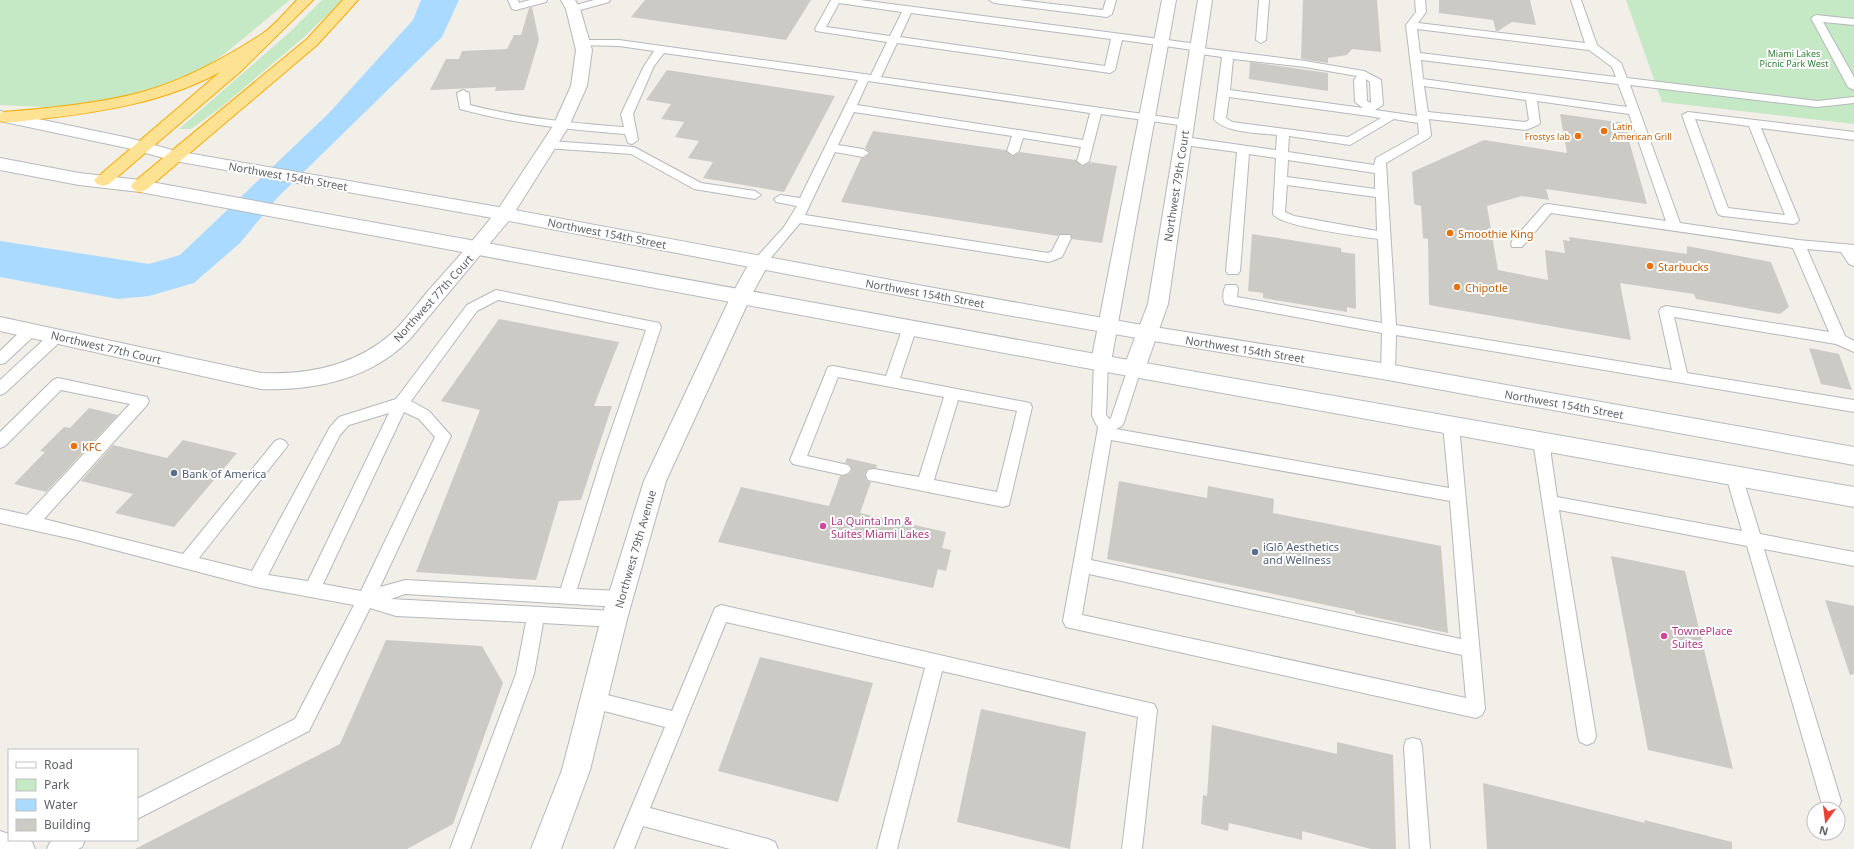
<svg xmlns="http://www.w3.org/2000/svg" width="1854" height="849" font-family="'Noto Sans',sans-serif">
	<rect width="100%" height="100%" fill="#f1efe8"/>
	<!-- green -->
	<g fill="#c5e8c5">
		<path d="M0 0H290L223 55 205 67 157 87 113 99 64 108 0 105Z"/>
		<path d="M322 0H343L303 38 220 108 191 129H179L291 31Z"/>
		<path d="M1626 0H1854V124L1662 102Z"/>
	</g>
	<!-- water -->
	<path fill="#aadaff" d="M421 0H459L442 37 276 199 240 243 194 283 149 296 118 299 0 277V241L149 264 180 255 329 113 413 20Z"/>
	<!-- building -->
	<g fill="#cccac5">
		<path d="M645 0H811L786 40 631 17Z"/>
		<path d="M1303 0H1377L1381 52 1352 49 1347 55 1328 58V63L1301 59Z"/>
		<path d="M1439 0H1530L1536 25 1512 22 1498 31H1496L1493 20 1439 13Z"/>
		<path d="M532 7 539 40 524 90 495 91 496 87 430 90 446 59H459L462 51 507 49 514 35H521L529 8Z"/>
		<path d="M1250 62 1328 73V91L1249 79Z"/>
		<path d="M667 70 835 96 784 192 703 178 713 162 688 158 699 141 675 137 684 122 661 119 671 104 646 100Z"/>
		<path d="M1560 114 1624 123 1647 204 1546 189 1549 200 1522 196 1487 206 1498 270 1548 280 1545 250 1565 253 1563 240 1570 241 1569 237 1687 254V246L1771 262 1789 307 1780 314 1696 299 1694 294 1620 283 1631 340 1429 305 1428 239 1423 238 1421 206 1414 204 1412 172 1484 140 1567 153Z"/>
		<path d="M873 131 1006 150 1012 156 1020 152 1076 160 1082 166 1090 162 1117 166 1102 243 1072 239 1070 234H1060L1058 236 841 202 861 158H864L870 153 865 148Z"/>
		<path d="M1252 234 1341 248V252L1355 254 1356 309 1347 307V312L1263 298V293L1248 291Z"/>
		<path d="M499 319 619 342 594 406H612L581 500 559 501 536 580 416 572 480 410 441 401Z"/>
		<path d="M1809 348 1839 354 1852 390 1821 384Z"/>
		<path d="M89 408 118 415 46 492 14 484 45 452 40 451 64 427 70 428Z"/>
		<path d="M183 440 237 453 174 527 115 513 133 494 81 481 113 445 167 458Z"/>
		<path d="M847 458 877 465 876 468 868 469 865 474 867 481 871 482 860 513 946 532 942 548 951 550 946 571 938 569 933 588 718 542 741 487 829 506 840 476 849 474 852 470 849 464 845 463Z"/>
		<path d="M1119 481 1207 498 1208 486 1274 499 1273 513 1441 546 1448 633 1355 613V611L1107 559Z"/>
		<path d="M1611 556 1685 571 1733 769 1648 750Z"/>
		<path d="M1825 600 1854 606V674L1850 675Z"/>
		<path d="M386 640 482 646 503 683 453 824 407 849H135L340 744Z"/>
		<path d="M760 657 873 683 838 802 718 771Z"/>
		<path d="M981 709 1086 732 1070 849 957 822Z"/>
		<path d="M1212 725 1337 754V742L1393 755 1396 849H1371L1302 831V840L1229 823 1228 831 1201 824 1203 795 1207 796Z"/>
		<path d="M1483 783 1645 823 1644 820 1732 842V849H1487Z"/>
	</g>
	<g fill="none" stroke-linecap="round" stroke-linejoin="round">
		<!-- service casing -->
		<g stroke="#b5b8bc" stroke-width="2">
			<g id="service">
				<path d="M508 0H518L519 3 530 0H547L546 2 516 10 512 9Z"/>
				<path d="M594 0H610L609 2 573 12 568 9 569 7Z"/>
				<path d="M831 0H860L1198 44 1202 45V48L1305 61 1364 71 1381 80 1383 105 1375 110 1417 116 1406 25 1416 12 1415 0H1425L1426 12 1418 23 1585 43 1571 0H1581L1597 45 1621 63 1627 78 1817 101 1854 97V103L1817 107 1630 85 1680 223 1798 240 1854 245V266L1849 264 1841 252 1807 249 1845 336 1854 341V352L1836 344 1674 317 1687 373 1854 400V412L1396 335 1395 372 1393 376 1388 377 1383 376 1381 372 1382 333 1225 304C1222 299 1223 290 1226 285H1236L1238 288 1237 297 1382 323 1378 239C1359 236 1281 227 1273 214L1276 158 1249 154 1240 271 1238 274H1228L1226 271 1237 152 1184 145 1178 141 1184 137 1276 150 1277 135C1261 133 1224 133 1214 119L1222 57 1193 53V50L1122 40 1115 70 1110 73 897 43 881 77 1186 120 1192 123 1186 126 1101 114 1089 161 1083 165 1077 161 1081 147 1023 138 1019 151 1013 155 1007 151 1012 136 854 112 838 145 863 149 869 153 863 157 835 152 805 215 1048 253 1052 251 1060 235H1070L1071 238 1062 257 1049 262 800 223 764 266H754L752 263 754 260 784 227 797 206 776 202 774 199 780 195 800 198 858 80 664 53 654 66 633 114 638 140 632 144 628 143 625 134C569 130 514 124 460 109L457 93 463 90 469 93 470 105C520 118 572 123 624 127L621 114 644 66 654 51 619 46 578 45 577 43 582 40H619L871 75 887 42 816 31 815 29ZM839 3 902 12 890 36 826 27ZM911 13 1111 39 1105 66 900 37ZM1417 29 1589 50 1612 67 1616 77 1420 53ZM1233 59 1305 67 1357 76 1354 80 1355 102 1363 108 1230 90ZM1421 60 1618 84 1627 107 1423 79ZM1366 79 1370 82 1371 103 1367 101ZM868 81 1090 113 1083 140 857 105ZM1424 86 1526 100 1529 120 1525 122 1428 112ZM1229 97 1369 116 1381 118 1348 137 1232 122 1226 118ZM1537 101 1629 114 1666 221 1548 204 1544 205 1512 241 1511 244 1512 247H1522L1551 213 1793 248 1829 332 1666 306 1661 308 1659 311 1672 370 1396 325 1386 163 1429 138 1431 135 1429 119 1526 130 1538 125 1540 123ZM1394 119 1418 123 1419 134 1376 158 1374 165 1288 152 1289 136 1350 145ZM1288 160 1375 173V189L1287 177ZM1287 185 1376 197 1377 231 1294 216 1285 212Z"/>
				<path d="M989 0H1019L1103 10 1106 0H1116L1112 14 1107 17 994 3Z"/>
				<path d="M1259 0H1269L1266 40 1261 43 1256 40Z"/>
				<path d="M1816 15 1854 19V25L1823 22 1854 77V90L1848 87 1811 18Z"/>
				<path d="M1688 112 1854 132V140L1761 128 1799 220 1797 223 1793 224 1723 216 1719 215 1717 212 1682 115ZM1695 119 1749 126 1785 215 1728 208Z"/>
				<path d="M550 141 634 147 701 183 755 191 761 195 755 199 694 189 631 154 546 148 544 145Z"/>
				<path d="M496 290 654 322 659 323 661 327 618 457 577 589 620 591 626 594 629 599 626 604 620 607 405 594 391 599 614 611 620 613 623 619 620 625 614 627 543 623 534 674 470 849H450L516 674 526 622 396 616 370 608 309 731 137 819V799L295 719 354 605 256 587 73 539 0 523V509L27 515 130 404 61 390 5 446 0 448V432L53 380 58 378 147 397 149 401 147 405 44 519 183 554 275 441 280 439 285 441 288 445 285 449 199 558 252 571 330 427 339 417 396 399 467 305ZM498 300 646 330 602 457 561 588 405 580 380 587 451 436 429 411 411 401 477 311ZM404 412 419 419 435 437 361 591 323 584ZM389 413 308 581 268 575 340 435 349 425Z"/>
				<path d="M910 322 915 323 917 327 900 378 1030 403 1032 407 1009 505 1003 507 868 480 866 475 868 470 874 469 919 477 944 397 838 377 807 456 848 465 851 469 848 473 843 475 793 464 790 460 828 367 833 366 886 376 903 327 905 323ZM958 400 1017 411 997 492 934 480Z"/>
				<path d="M31 325 36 326 38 330 36 334 5 363 0 364V351L26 326Z"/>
				<path d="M57 331 62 332 64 336 62 340 5 393 0 395V380L52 332Z"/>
				<path d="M1101 357 1106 358 1108 362 1106 415 1109 419 1111 418 1129 365 1134 364 1139 365 1141 369 1124 422 1122 426 1116 429 1449 488 1443 425 1446 421 1451 419 1456 421 1459 425 1485 709 1482 715 1476 718 1066 627 1063 621 1098 428 1092 416 1094 362 1096 358ZM1111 440 1450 501 1461 639 1091 560ZM1089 574 1462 655 1466 698 1082 615Z"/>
				<path d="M1541 435 1546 437 1549 441 1557 497 1742 531 1726 476 1728 471 1734 470 1740 471 1742 476 1760 534 1854 552V566L1764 549 1841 801 1838 808H1824L1821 801 1747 546 1559 510 1596 736 1594 742 1587 745 1580 742 1578 736 1533 441 1536 437Z"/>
				<path d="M721 605 1154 704 1157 710 1142 849H1122L1138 717 942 671 897 849H877L925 668 726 622 650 808 768 839 775 842 778 849H730L643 826 634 849H614L665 727 589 707 586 701 589 695 595 692 672 711 715 608Z"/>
				<path d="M1413 738 1420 740 1422 747 1430 849H1410L1404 747 1406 740Z"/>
				<path d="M0 831 9 834V840H27L32 842 35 849H0Z"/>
				<path d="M54 840H85L82 847 78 849H47L50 842Z"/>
			</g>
		</g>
		<!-- minor casing -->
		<g stroke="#b5b8bc" stroke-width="2">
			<g id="minor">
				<path d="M561 0H575L580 9 592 50 587 86 569 126 511 218 504 220 497 218 495 214 553 126 571 86 576 50 566 9Z"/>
				<path d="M1162 0H1176L1111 362 1108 368 1101 370 1094 368 1091 362Z"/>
				<path d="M1198 0H1212L1168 304 1145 369 1141 375 1134 377 1127 375 1123 369 1148 304Z"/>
				<path d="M759 256 766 258 769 263 751 296 666 481 627 619 590 770 561 849H531L562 770 601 619 644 481 731 296 752 258Z"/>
			</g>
		</g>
		<!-- tertiary casing -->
		<g stroke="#b5b8bc" stroke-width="2">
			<path id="tertiary" d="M504 208 511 210 513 214 511 218 410 339C371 379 315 391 261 389L0 331V317L261 373C309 375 354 366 391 334 405 321 416 305 429 290 452 264 476 238 497 210Z"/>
		</g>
		<!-- secondary casing -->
		<g stroke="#b6babf" stroke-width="2">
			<g id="secondary">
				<path d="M0 111 129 138 176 151 504 208 923 286 1148 326 1388 364 1854 447V465L1388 380 1148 340 923 300 504 220 175 161 127 148 0 121Z"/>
				<path d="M0 158 79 173 140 180 1134 361 1854 487V507L1134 377 140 192 79 185 0 170Z"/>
			</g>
		</g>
		<!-- motorway casing -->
		<g stroke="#f9ab00" stroke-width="2">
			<g id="motorway">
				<path d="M297 0H313L240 72 109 184 103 186 97 184 94 180 220 72C165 102 102 112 40 119 28 120 12 124 0 121V113L3 112C50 108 97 104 142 92 185 80 225 58 262 34 275 25 286 11 297 0Z"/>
				<path d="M343 0H358L317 45 146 190 140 192 134 190 131 186 134 182 307 39Z"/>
			</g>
		</g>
		<!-- service -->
		<use href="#service" fill="#fff" fill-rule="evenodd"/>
		<!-- minor -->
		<use href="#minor" fill="#fff" fill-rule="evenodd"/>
		<!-- tertiary -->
		<use href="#tertiary" fill="#fff" fill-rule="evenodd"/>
		<!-- secondary -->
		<use href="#secondary" fill="#fff" fill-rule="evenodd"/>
		<!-- motorway -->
		<use href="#motorway" fill="#fde293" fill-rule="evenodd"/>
	</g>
	<!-- markers -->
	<g fill="#e8710a" stroke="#fff" stroke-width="1.5">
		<circle cx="1604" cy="131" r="4"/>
		<circle cx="1578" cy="136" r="4"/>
		<circle cx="1450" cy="233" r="4"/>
		<circle cx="1650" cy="266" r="4"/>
		<circle cx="1457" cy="287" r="4"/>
		<circle cx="74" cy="446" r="4"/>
	</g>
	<g fill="#5c6f8a" stroke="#fff" stroke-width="1.5">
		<circle cx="174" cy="473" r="4"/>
		<circle cx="1255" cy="552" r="4"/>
	</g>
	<g fill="#d1479c" stroke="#fff" stroke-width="1.5">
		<circle cx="823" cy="526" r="4"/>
		<circle cx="1664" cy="636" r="4"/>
	</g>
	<g text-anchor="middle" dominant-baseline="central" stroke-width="4" stroke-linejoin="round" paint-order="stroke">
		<!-- far-park labels -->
		<g font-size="9" fill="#348238" stroke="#fff">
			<text x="1794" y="53">Miami Lakes<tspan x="1794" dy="10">Picnic Park West</tspan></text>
		</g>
		<!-- far-food labels -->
		<g font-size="9" fill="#c56008" stroke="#fff" text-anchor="start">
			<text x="1612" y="126">Latin<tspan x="1612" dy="10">American Grill</tspan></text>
			<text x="1570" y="136" text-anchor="end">Frostys lab</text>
		</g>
		<!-- street labels -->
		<g font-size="11" fill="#5f6368" stroke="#fff">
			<text transform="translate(288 176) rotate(10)">Northwest 154th Street</text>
			<text transform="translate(1176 186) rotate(-81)">Northwest 79th Court</text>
			<text transform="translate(607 233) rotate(11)">Northwest 154th Street</text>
			<text transform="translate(925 293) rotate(10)">Northwest 154th Street</text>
			<text transform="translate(433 298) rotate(-48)">Northwest 77th Court</text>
			<text transform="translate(106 347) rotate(13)">Northwest 77th Court</text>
			<text transform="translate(1245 349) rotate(9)">Northwest 154th Street</text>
			<text transform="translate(1564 404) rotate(10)">Northwest 154th Street</text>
			<text transform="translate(635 549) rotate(-74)">Northwest 79th Avenue</text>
		</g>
		<!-- food labels -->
		<g font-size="11" fill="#c56008" stroke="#fff" text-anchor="start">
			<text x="1458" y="233">Smoothie King</text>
			<text x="1658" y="266">Starbucks</text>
			<text x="1465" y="287">Chipotle</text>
			<text x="82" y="446">KFC</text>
		</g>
		<!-- service labels -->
		<g font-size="11" fill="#4e5e75" stroke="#fff" text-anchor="start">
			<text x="182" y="473">Bank of America</text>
			<text x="1263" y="546">iGlō Aesthetics<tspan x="1263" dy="13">and Wellness</tspan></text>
		</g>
		<!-- hotel labels -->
		<g font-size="11" fill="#b23c85" stroke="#fff" text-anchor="start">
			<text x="831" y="520">La Quinta Inn &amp;<tspan x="831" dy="13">Suites Miami Lakes</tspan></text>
			<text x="1672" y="630">TownePlace<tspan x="1672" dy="13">Suites</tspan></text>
		</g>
	</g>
	<!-- legend -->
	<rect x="8" y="749" width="130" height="92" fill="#ffffff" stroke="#bfc1c3"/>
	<rect x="16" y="762" width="20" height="6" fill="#ffffff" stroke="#bfc1c3"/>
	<text x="44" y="769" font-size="12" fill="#5f6368">Road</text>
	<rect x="16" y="779" width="20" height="12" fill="#c5e8c5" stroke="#bfc1c3"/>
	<text x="44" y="789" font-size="12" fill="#5f6368">Park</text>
	<rect x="16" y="799" width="20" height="12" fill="#aadaff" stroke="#bfc1c3"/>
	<text x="44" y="809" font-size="12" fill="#5f6368">Water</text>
	<rect x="16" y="819" width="20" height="12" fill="#cccac5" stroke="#bfc1c3"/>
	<text x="44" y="829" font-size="12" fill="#5f6368">Building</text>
	<!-- north arrow -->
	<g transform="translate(1826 821) rotate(194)"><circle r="19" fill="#ffffff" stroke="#bfc1c3"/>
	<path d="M0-3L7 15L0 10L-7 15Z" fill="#ea4335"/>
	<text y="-6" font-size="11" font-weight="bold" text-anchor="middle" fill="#5f6368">N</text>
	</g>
</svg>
